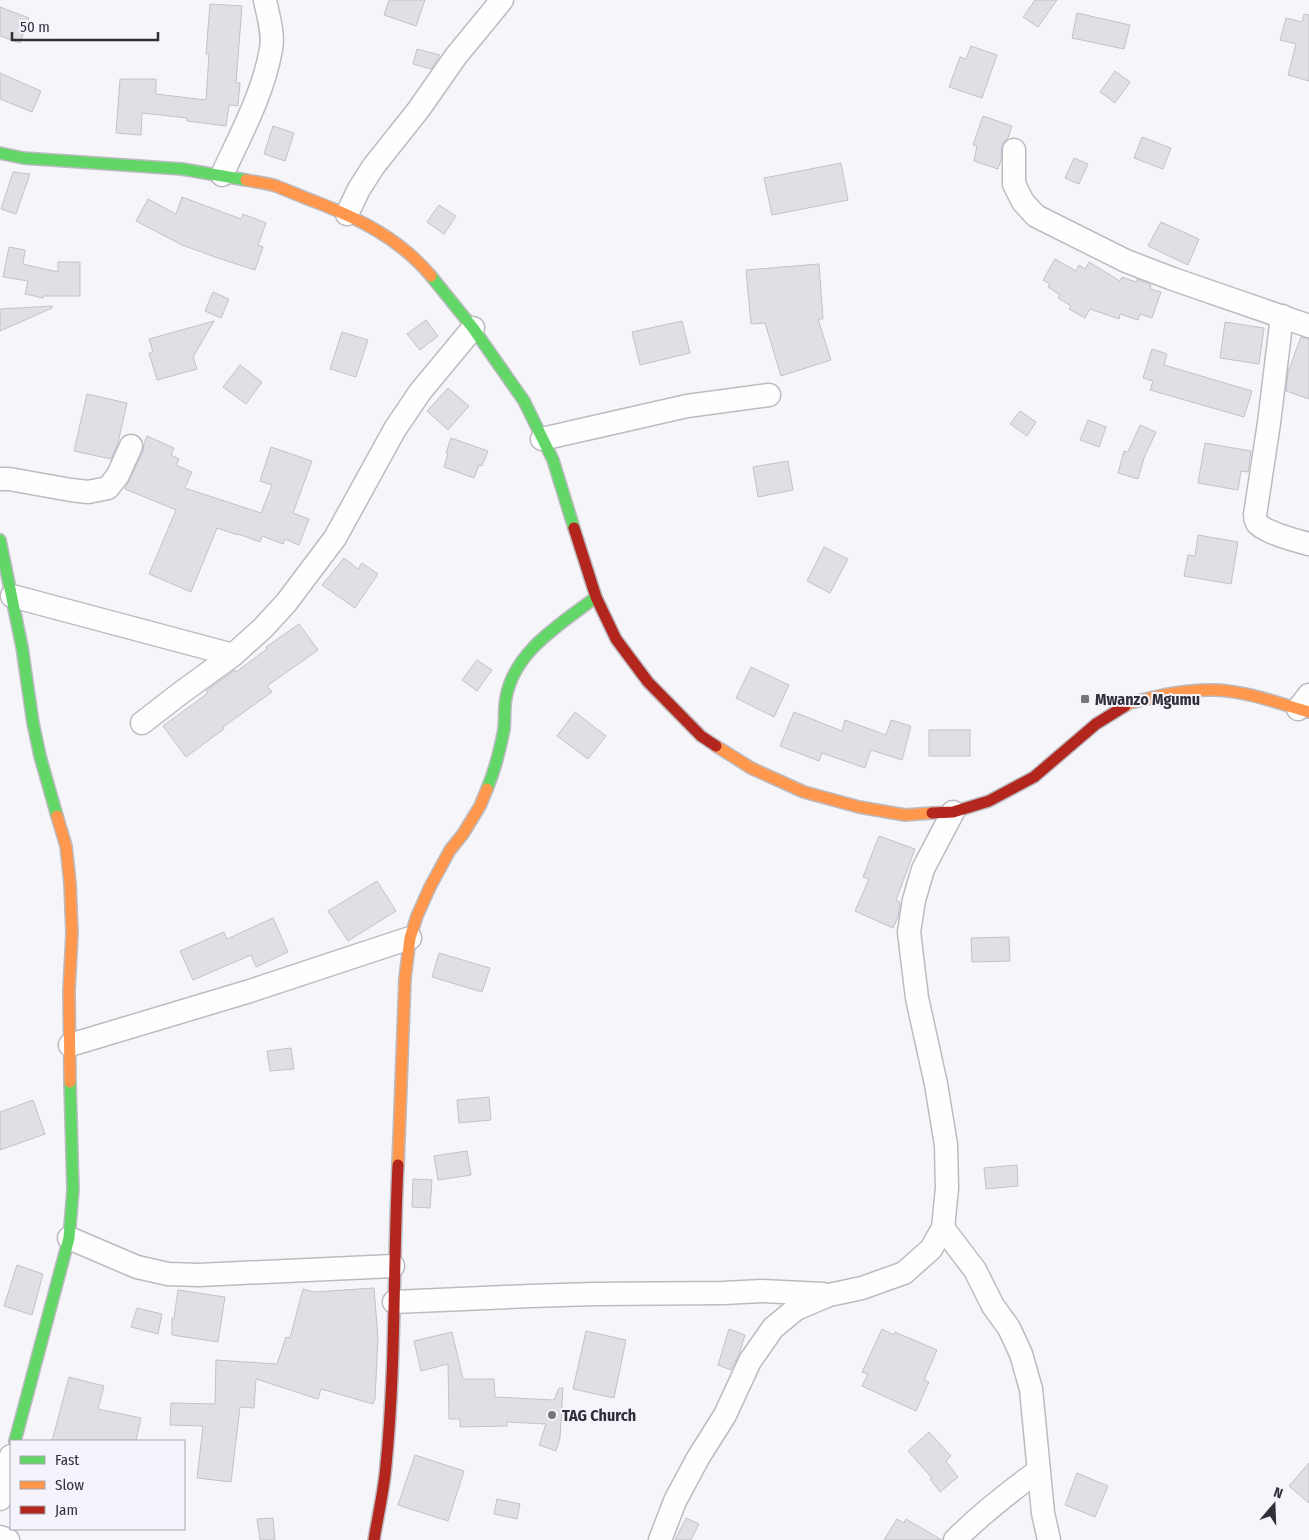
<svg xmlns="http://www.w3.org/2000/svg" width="1309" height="1540" font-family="'Fira Sans Condensed',sans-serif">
	<rect width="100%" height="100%" fill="#f6f6fa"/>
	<!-- building -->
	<g fill="#dfdfe5" stroke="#c2c2c8">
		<path d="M389 0H425L416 26 384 15Z"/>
		<path d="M1035 0H1057L1038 27 1023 17Z"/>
		<path d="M210 4 242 6 236 83H240L238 106 229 105 226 126 187 121V118L142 113 141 135 116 133 120 79H156V94L206 100 209 54H206Z"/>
		<path d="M0 7 29 18 20 43 0 36Z"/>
		<path d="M1077 13 1130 25 1124 49 1072 38Z"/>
		<path d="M1304 14 1309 15V81L1288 75 1296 44 1280 40 1286 18 1302 22Z"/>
		<path d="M971 46 997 55 982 98 949 87 960 57 966 59Z"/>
		<path d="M417 49 440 55 431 69 413 64Z"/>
		<path d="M1115 71 1130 82 1115 103 1100 92Z"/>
		<path d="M0 73 41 91 32 112 0 99Z"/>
		<path d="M983 116 1012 126 1008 138 1002 144 1001 160 998 169 974 161 977 146 973 145Z"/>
		<path d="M273 126 294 133 285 161 264 154Z"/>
		<path d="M1142 137 1171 148 1163 169 1134 158Z"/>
		<path d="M1074 158 1088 164 1079 184 1065 178Z"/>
		<path d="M841 163 848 200 772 215 764 178Z"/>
		<path d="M13 172 30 174 16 214 1 209Z"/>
		<path d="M182 197 241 219 243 214 266 223 258 245 263 247 255 270 218 258 182 245 136 221 148 199 176 214Z"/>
		<path d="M439 205 456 216 444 234 427 222Z"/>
		<path d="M1161 222 1199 239 1188 265 1148 246Z"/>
		<path d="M9 247 25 250 23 264 58 272V262H80V296H44L43 298 25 294 28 281 3 277Z"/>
		<path d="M1055 259 1076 271 1079 265 1085 269 1089 262 1120 281 1122 277 1136 282 1137 279 1151 285 1150 289 1161 292 1152 318 1140 314 1138 320 1120 314 1119 319 1090 309 1085 318 1069 309 1071 306 1058 298 1060 295 1048 287 1050 284 1043 280Z"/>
		<path d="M819 264 823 319H818L831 360 781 376 765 323 751 324 746 270Z"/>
		<path d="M213 292 229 299 221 318 205 311Z"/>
		<path d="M52 306V308L0 331V309Z"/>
		<path d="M426 320 438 336 420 350 407 334Z"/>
		<path d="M214 321 193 357 197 369 157 380 149 353 153 352 149 339Z"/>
		<path d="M682 321 690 353 640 365 632 332Z"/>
		<path d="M1225 322 1264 328 1259 364 1220 358Z"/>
		<path d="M342 332 368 340 356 377 330 369Z"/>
		<path d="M1301 337 1309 339V399L1286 391 1288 372Z"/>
		<path d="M1152 349 1167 354 1164 365 1252 391 1244 417 1150 390 1153 381 1143 378Z"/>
		<path d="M240 365 262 382 246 404 223 387Z"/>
		<path d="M448 388 469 406 448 430 427 411Z"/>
		<path d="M87 394 127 403 118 443 111 459 74 451Z"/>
		<path d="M1020 411 1036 422 1027 436 1010 424Z"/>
		<path d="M1088 420 1106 427 1099 447 1080 440Z"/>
		<path d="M1140 425 1156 432 1144 458 1138 479 1118 473 1124 451 1128 452Z"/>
		<path d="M147 436 174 448 171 455 179 459 176 465 192 472 185 488 261 513 272 485 260 481 271 447 312 461 293 513 309 519 299 545 285 539 283 544 262 536 260 542 238 534V535L217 528 191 592 149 574 176 510 125 489 143 451 144 444Z"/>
		<path d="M451 438 488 451 482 466 479 465 474 478 444 467 448 453H446Z"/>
		<path d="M1205 443 1251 451 1248 472 1241 471 1238 490 1198 483Z"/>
		<path d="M788 461 793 490 758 497 753 467Z"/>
		<path d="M1198 535 1238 542 1231 584 1184 576 1188 555 1195 556Z"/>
		<path d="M824 547 848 559 830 593 807 581Z"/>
		<path d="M344 558 358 569 362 563 378 574 355 608 322 585Z"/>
		<path d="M299 624 318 650 267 686 272 692 223 727 224 729 186 757 163 726 208 693 206 691 235 670 236 672 267 649 266 647Z"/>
		<path d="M477 660 492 670 477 691 462 680Z"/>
		<path d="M751 667 789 685 774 717 736 698Z"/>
		<path d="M575 712 606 736 588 759 557 736Z"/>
		<path d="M794 712 842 731 845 720 886 735 891 720 911 726 902 760 871 750 865 768 822 753 819 761 780 746Z"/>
		<rect x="929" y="730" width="41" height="26"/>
		<path d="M879 836 915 849 896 900 900 902 898 917 893 928 855 911 869 879 863 877Z"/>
		<path d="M377 881 396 911 348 941 328 911Z"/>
		<path d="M273 918 288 952 256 967 251 955 193 980 180 951 224 932 227 939Z"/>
		<path d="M1009 937 1010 961 972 962 971 938Z"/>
		<path d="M439 953 490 968 482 992 432 977Z"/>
		<path d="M291 1048 294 1069 270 1071 267 1051Z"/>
		<path d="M489 1097 491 1120 459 1123 457 1100Z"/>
		<path d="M33 1100 45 1134 0 1150V1112Z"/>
		<path d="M467 1151 471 1175 438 1180 434 1156Z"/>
		<path d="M1017 1165 1018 1186 986 1189 984 1168Z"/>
		<path d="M413 1179 432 1180 430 1208 412 1207Z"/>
		<path d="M17 1265 43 1274 32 1315 4 1306Z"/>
		<path d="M374 1288 378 1338 375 1399 373 1404 321 1389 318 1399 256 1379 254 1408 240 1407 231 1482 197 1478 203 1426 170 1425 171 1403 215 1404 216 1360 277 1364 286 1337 290 1338 303 1289 314 1292Z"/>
		<path d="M178 1290 225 1297 218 1342 172 1335V1318H174Z"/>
		<path d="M137 1308 162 1314 158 1334 131 1327Z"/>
		<path d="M729 1329 745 1335 739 1354 731 1370 718 1365Z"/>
		<path d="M882 1329 894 1335 895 1332 937 1350 924 1380 929 1382 916 1411 862 1386 868 1374 862 1372Z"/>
		<path d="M586 1331 626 1340 614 1398 573 1389Z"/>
		<path d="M452 1332 463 1379H494L495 1397 554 1400 559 1388H563L560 1438 556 1451 539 1445 546 1424 507 1422V1426L460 1427V1419H449L448 1364 421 1371 414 1341Z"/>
		<path d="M69 1377 104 1386 98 1409 141 1418 136 1441H52Z"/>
		<path d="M929 1432 951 1456 946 1461 958 1477 940 1492 930 1479 932 1478 908 1451Z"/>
		<path d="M415 1455 464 1471 448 1521 398 1505Z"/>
		<path d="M1309 1463V1503L1289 1486Z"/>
		<path d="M1077 1473 1108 1486 1095 1517 1065 1505Z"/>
		<path d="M497 1499 520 1504 517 1519 494 1514Z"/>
		<path d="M273 1518 275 1540H260L257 1519Z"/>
		<path d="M686 1518 699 1524 691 1540H675Z"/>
		<path d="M897 1519 904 1523 906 1519 942 1540H884Z"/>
	</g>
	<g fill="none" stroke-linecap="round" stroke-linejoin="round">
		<!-- street casing -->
		<g stroke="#bcbbc1" stroke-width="25">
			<g id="street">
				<path d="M1014 150V184L1023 202 1036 216 1126 261 1173 279 1309 326"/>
				<path d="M222 175C240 136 264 92 271 49 274 33 268 16 265 0"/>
				<path d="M347 214 359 189 373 167 419 109 456 56 502 0"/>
				<path d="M1282 316 1269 423 1255 515C1255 517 1256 521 1257 523 1264 532 1297 541 1309 544"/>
				<path d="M542 439 687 406 769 395"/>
				<path d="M0 479H9L71 490 88 492 108 488 118 475 131 446"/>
				<path d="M12 596 233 655"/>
				<path d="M1298 709 1309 695"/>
				<path d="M142 723 178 695 233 655 263 628 286 603 335 538 395 429 420 392 473 328"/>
				<path d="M70 1045 250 991 410 938"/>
				<path d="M943 1228 975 1270 993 1306 1009 1328 1021 1354 1031 1389 1043 1513 1049 1540"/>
				<path d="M69 1238 137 1267 168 1274 199 1275 393 1266"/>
				<path d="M394 1302 530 1296 594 1294 723 1293 762 1291 823 1294"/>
				<path d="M0 1499 11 1456"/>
				<path d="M0 1537 8 1540"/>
				<path d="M660 1540 675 1501 698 1458 725 1415 750 1361 773 1328 796 1309 829 1295 862 1288 904 1273 931 1249 943 1228 947 1188 946 1145 936 1084 917 998 909 932 914 900 923 869 953 812"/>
				<path d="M955 1540C981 1514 1009 1492 1038 1471"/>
			</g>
		</g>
		<!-- fast casing -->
		<g stroke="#bcbbc1" stroke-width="14">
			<g id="fast">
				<path d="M0 153 23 158 182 169 246 180"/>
				<path d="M431 276 473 328 524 401 553 460 574 528"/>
				<path d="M0 540 22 647 33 723 40 756 57 816"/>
				<path d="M487 789C495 770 500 750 504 729 505 719 504 709 506 698 514 651 561 624 596 597"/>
				<path d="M15 1441 69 1238 73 1190 70 1082"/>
			</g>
		</g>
		<!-- slow casing -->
		<g stroke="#bcbbc1" stroke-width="14">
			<g id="slow">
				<path d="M246 180C256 182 266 183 276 186 289 191 302 197 316 202 360 219 400 239 431 276"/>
				<path d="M1125 706 1130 703C1158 696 1186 689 1214 690 1247 691 1278 703 1309 712"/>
				<path d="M716 746 751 768 804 792 859 807 905 815 932 813"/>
				<path d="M57 816 66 846 70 883 72 933 69 990 70 1082"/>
				<path d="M398 1165 405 978 410 938 417 916 430 887 450 850 463 834 480 806 487 789"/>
			</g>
		</g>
		<!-- jam casing -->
		<g stroke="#bcbbc1" stroke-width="14">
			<g id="jam">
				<path d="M574 528 596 597 616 639 648 682 701 736 716 746"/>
				<path d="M932 813 953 812 989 801 1034 777 1096 724 1125 706"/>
				<path d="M374 1540C378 1515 384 1490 386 1465 396 1365 393 1265 398 1165"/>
			</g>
		</g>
		<!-- street -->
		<use href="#street" stroke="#fefefe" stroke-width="22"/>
		<!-- fast -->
		<use href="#fast" stroke="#63d668" stroke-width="11"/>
		<!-- slow -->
		<use href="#slow" stroke="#ff974d" stroke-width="11"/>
		<!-- jam -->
		<use href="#jam" stroke="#b3261e" stroke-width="11"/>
	</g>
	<!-- markers -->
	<g fill="#76757c" stroke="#f5f4fc" stroke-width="2">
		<rect x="1080" y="694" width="10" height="10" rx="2.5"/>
		<circle cx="552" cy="1415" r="5"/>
	</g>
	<g text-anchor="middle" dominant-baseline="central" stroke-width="4" stroke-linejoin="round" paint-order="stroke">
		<!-- poi labels -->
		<g font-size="16" font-weight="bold" fill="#312f38" stroke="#f5f4fc" text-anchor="start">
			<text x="1095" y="699">Mwanzo Mgumu</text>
			<text x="562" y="1415">TAG Church</text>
		</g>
	</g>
	<!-- legend -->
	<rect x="10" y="1440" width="175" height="90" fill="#f5f4fc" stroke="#a7a5ae"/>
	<rect x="20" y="1456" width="25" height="8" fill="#63d668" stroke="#a7a5ae"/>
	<text x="55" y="1465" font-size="15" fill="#312f38">Fast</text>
	<rect x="20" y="1481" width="25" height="8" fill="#ff974d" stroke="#a7a5ae"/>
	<text x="55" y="1490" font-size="15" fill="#312f38">Slow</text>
	<rect x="20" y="1506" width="25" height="8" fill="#b3261e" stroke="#a7a5ae"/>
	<text x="55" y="1515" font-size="15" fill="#312f38">Jam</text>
	<!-- north arrow -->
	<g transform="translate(1274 1505) rotate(19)" stroke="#f5f4fc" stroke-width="4" paint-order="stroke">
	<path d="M0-4L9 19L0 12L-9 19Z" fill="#312f38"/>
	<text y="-8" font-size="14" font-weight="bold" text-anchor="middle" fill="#312f38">N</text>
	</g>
	<!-- scale -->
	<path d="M12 32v8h146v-8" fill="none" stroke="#312f38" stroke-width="2.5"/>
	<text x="20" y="32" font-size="15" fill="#312f38" stroke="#f5f4fc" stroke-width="4" paint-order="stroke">50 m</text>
</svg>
